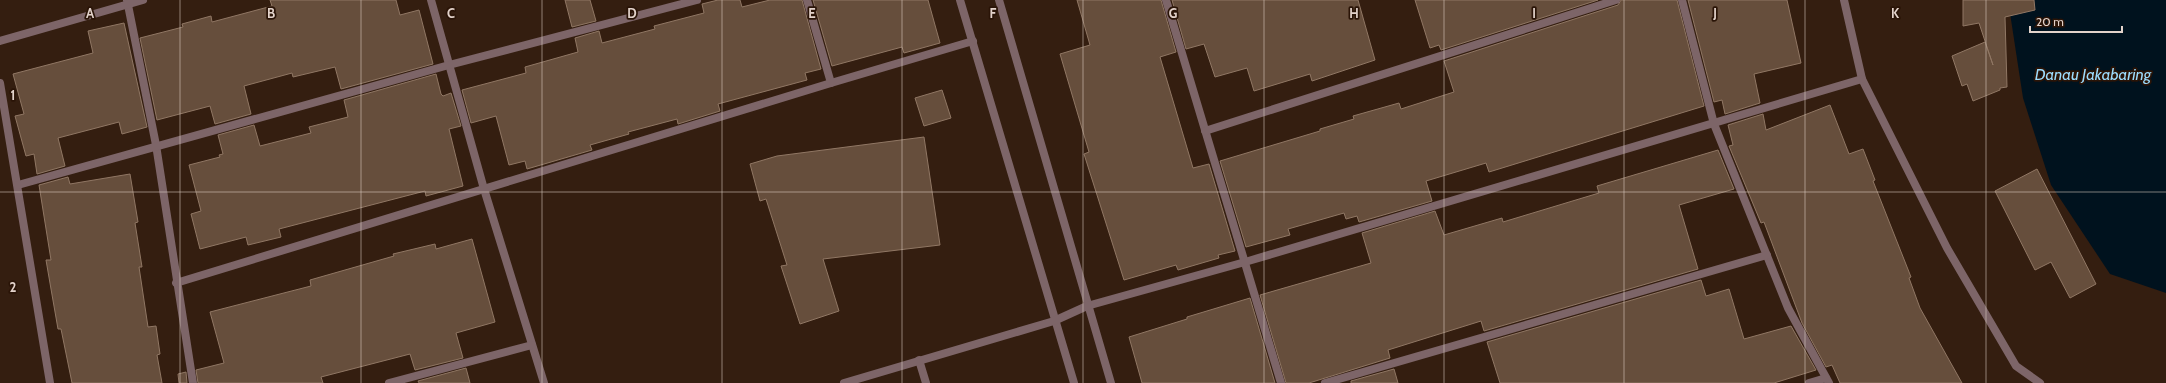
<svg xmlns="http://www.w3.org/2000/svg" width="2166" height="383" font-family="Cabin,sans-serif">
	<rect width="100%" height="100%" fill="#341e10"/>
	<!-- water -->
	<path fill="#00121e" d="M2008 0H2166V293L2110 274 2051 185 2023 98Z"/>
	<!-- building -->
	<g fill="#664e3c" stroke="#907764">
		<path d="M270 0H396L400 15 419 10 433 64 341 89 335 67 293 77 292 73 244 86 251 114 215 124 210 106 157 120 140 38 183 27 182 24 211 16 212 22 272 6Z"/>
		<path d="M565 0H590L596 21 572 27Z"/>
		<path d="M718 0H740L742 7 770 0H802L821 69 805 73 807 80 718 104 720 111 678 124 677 119 628 132 629 134 590 145 592 150 527 169 525 161 509 165 496 116 471 123 462 90 526 73 525 67 578 52 575 38 599 31 602 43 655 29 654 26 704 13 702 4Z"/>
		<path d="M813 0H928L940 43 904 53 902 47 832 66Z"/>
		<path d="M1077 0H1161L1176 52 1160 57 1193 168 1209 164 1235 251 1218 255 1219 258 1178 270 1176 265 1124 280 1084 154 1089 152 1060 54 1090 45Z"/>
		<path d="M1172 0H1358L1375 60 1312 81 1310 74 1254 91 1247 68 1215 77 1204 44 1186 49Z"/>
		<path d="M1415 0H1598L1441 50 1439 45 1430 48Z"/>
		<path d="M1621 0H1677L1704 106 1489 172 1486 163 1426 181 1432 201 1359 222 1357 216 1346 219 1344 213 1288 229 1290 235 1246 247 1220 161 1320 131V129L1354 119 1353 116 1399 103 1401 109 1454 92 1444 61 1618 5Z"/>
		<path d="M1688 0H1787L1801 63 1754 74 1760 103 1725 114 1722 100 1714 102Z"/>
		<path d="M1963 0H2034L2035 10 2005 17 2007 87 2000 88V90L1973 101 1967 84 1962 86 1952 56 1985 42 1993 65 1979 23 1963 26Z"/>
		<path d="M124 23 147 127 122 134 119 122 58 138 65 166 37 174 34 154 26 156 15 116 24 114 13 74 93 53 88 31Z"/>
		<path d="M436 74 441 94 443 96 451 93 461 126 449 129 463 186 426 196 425 191 279 229 281 237 248 245 246 237 200 249 191 214 201 211 189 165 220 157 219 155 223 154 218 135 254 125 260 146 311 133 309 127 348 117 344 100Z"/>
		<path d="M942 90 951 118 924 126 915 98Z"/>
		<path d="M1830 105 1849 154 1863 149 1875 180 1873 181 1911 277 1909 278 1920 308 1962 383H1840L1832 365 1826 367 1802 323 1764 222 1761 223 1729 146 1733 145 1728 125 1763 114 1766 130Z"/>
		<path d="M924 137 940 245 823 259 839 311 800 324 781 266 787 265 766 199 760 201 750 164 777 156Z"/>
		<path d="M1718 150 1734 189 1679 205 1698 269 1484 331 1481 321 1388 350 1390 358 1309 383H1286L1260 295 1371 263 1362 233 1435 211 1444 235 1502 218 1503 222 1599 193 1597 186Z"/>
		<path d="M2037 169 2096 284 2070 298 2051 262 2035 270 1995 191Z"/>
		<path d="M130 174 138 222 135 223 142 267H139L148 327 156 326 160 354 157 355 162 383H72L61 329H58L51 289 46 260H51L39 185 68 177 70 184Z"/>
		<path d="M472 239 495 322 456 333 463 358 415 370 410 354 321 377 323 383H198L196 370 224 363 210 312 311 286 310 280 394 256 393 254 435 244 436 249Z"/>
		<path d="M1701 280 1706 296 1729 289 1744 339 1791 326 1816 370 1774 383H1500L1487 342Z"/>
		<path d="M1250 298 1275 383H1142L1129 337 1187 319V317Z"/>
		<path d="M466 368 470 383H419L418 381Z"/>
		<path d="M1394 369 1398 383H1351V381Z"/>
		<path d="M186 372 187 383H179L178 374Z"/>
	</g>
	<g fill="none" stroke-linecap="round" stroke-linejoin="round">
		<!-- minor -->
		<g stroke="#7d6568" stroke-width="8">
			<path d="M127 0 156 145 193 383"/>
			<path d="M431 0 484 189 544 383"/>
			<path d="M807 0 831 83"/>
			<path d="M960 0 1074 383"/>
			<path d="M999 0 1111 383"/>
			<path d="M1166 0 1281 383"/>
			<path d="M1682 0 1714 124 1788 308 1829 383"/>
			<path d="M1844 0 1862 79 1947 248 2016 366 2040 383"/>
			<path d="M0 41 143 0"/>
			<path d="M0 83 50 383"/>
			<path d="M1205 131 1616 0"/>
			<path d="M18 185 449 65 697 0"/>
			<path d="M176 283 831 83 973 41"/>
			<path d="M919 360 926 383"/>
			<path d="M389 383 532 345"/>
			<path d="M844 383 1054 321 1087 306 1245 262 1862 79"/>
			<path d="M1325 383 1767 255"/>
			<path d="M1809 383 1826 378"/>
		</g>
	</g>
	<!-- grid -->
	<path fill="none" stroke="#e3d3cb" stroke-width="1" stroke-opacity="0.55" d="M180 0V383M361 0V383M542 0V383M722 0V383M902 0V383M1083 0V383M1264 0V383M1444 0V383M1624 0V383M1805 0V383M1986 0V383M0 192H2166"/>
	<g text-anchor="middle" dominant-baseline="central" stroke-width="3.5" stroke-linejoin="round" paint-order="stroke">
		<!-- water labels -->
		<g font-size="16" font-style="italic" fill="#9dddff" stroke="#2a1407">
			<text x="2093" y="74">Danau Jakabaring</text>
		</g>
	</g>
	<g font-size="13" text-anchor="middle" font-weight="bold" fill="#e3d3cb" stroke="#2a1407" stroke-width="3.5" stroke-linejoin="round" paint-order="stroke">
		<text x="90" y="18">A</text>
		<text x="271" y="18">B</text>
		<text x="451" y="18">C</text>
		<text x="632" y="18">D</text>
		<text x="812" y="18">E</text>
		<text x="993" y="18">F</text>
		<text x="1173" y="18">G</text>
		<text x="1354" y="18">H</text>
		<text x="1534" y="18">I</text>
		<text x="1715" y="18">J</text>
		<text x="1895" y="18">K</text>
		<text x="13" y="100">1</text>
		<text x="13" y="292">2</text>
	</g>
	<!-- scale -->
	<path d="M2030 26v6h92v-6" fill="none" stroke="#e3d3cb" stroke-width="2"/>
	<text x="2036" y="26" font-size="12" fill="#e3d3cb" stroke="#2a1407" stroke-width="3" paint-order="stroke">20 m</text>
</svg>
